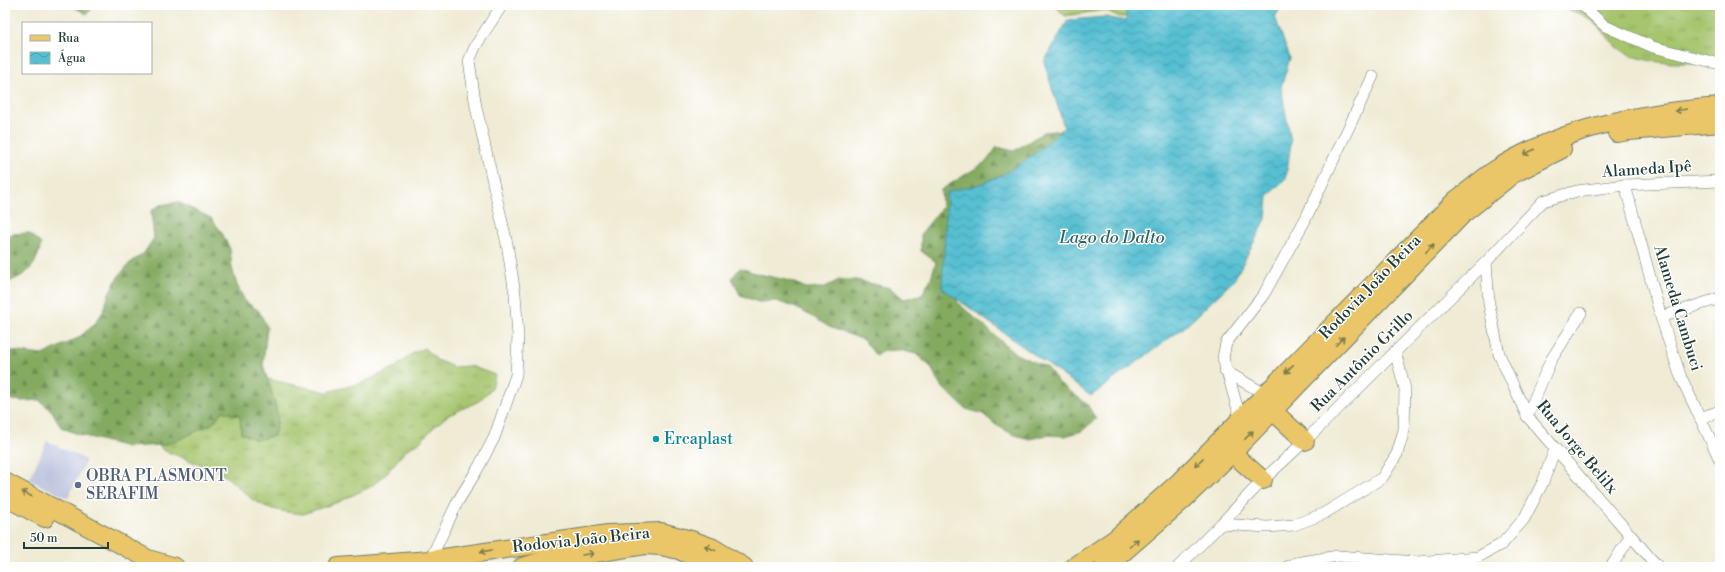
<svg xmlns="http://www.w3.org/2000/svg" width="1725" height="572" font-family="'Libre Bodoni',serif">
	<defs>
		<pattern id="grass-tufts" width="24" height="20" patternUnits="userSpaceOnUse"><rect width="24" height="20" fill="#a6c56d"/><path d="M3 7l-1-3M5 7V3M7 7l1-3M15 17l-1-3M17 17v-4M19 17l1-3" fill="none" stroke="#87a15a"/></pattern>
		<pattern id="forest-firs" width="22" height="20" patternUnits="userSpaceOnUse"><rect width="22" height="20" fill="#84aa60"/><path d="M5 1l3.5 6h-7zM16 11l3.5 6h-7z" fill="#6b8c50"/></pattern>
		<pattern id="water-waves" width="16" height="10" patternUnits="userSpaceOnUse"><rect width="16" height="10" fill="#56bfd2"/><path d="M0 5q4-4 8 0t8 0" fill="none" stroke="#479cab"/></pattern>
	</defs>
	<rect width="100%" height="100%" fill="#fff"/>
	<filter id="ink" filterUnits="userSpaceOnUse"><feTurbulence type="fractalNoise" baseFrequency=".025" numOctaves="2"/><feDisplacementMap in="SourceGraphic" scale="8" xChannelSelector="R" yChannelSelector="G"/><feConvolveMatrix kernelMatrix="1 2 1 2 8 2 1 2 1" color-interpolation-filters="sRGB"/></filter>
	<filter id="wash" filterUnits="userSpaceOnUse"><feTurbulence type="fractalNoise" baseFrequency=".012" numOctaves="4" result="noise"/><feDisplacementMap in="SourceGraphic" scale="16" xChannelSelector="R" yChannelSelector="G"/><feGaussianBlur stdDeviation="0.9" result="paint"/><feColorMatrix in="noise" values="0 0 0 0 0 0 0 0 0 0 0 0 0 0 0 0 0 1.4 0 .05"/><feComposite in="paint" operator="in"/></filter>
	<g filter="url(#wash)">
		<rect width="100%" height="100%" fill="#efebd4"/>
		<!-- industrial -->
		<path fill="#bbc3de" d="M47 441 86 460 68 498 29 480Z"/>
		<!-- grass -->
		<g fill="url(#grass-tufts)" stroke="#628150">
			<path d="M1054 5H1135L1137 17H1120L1104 10 1065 16Z"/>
			<path d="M1562 5H1720V61C1689 63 1650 67 1623 51 1612 45 1606 33 1597 25 1592 21 1587 17 1581 14 1575 12 1567 11 1562 5Z"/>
			<path d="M424 348 437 360 453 367 470 366 495 375 492 388 479 401 447 416 433 428 421 441 406 450 384 476 370 487 338 502 303 514 286 512 269 508 253 500 228 478 213 468 196 463 163 450 158 445 212 424 223 411 240 416 267 379 327 392 362 383 396 367 410 355Z"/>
		</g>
		<!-- forest -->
		<g fill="url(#forest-firs)" stroke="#52744a">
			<path d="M70 5H95L87 14Z"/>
			<path d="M1063 130 952 286 958 303 1016 354 1048 368 1059 383 1087 404 1096 419 1082 431 1065 436 1047 435 1029 439 1012 434 996 425 983 414 966 409 940 385 931 367 916 354 899 350 882 351 876 356 864 340 829 327 813 317 794 307 776 301 758 302 740 295 732 278 740 268 755 273 790 281 806 288H823L839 280H856L890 288 904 299 922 295 931 278 936 262 921 251V234L942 207 941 190 987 161 997 147 1014 151 1044 132Z"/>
			<path d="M178 202 211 218 222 233 230 249 232 268 237 285 245 301 259 311 267 327 263 365 274 400 278 418 274 436 256 440 241 433 240 416 223 411 212 424 180 439 163 445 127 447 77 434 61 427 52 411 39 400 22 401 5 399V350L42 355 78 338 94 325 104 310 109 293 118 277 129 264 144 253 154 238 151 211 160 205Z"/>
			<path d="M29 233 41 244C35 270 28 273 5 284V236L12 234Z"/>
		</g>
		<!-- water -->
		<path fill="url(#water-waves)" stroke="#3a7e83" d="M1126 5H1282L1275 17 1290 58 1281 87 1291 142 1286 178 1268 196 1266 219 1234 280 1186 326 1091 396 942 288 947 192C958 189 969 187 980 184 1013 173 1040 151 1064 127L1044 62 1068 20 1105 17 1126 21Z"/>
	</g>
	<g filter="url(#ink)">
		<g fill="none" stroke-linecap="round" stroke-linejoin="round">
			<!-- minor casing -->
			<g stroke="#687a6c" stroke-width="12">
				<g id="minor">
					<path d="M1582 5 1605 26 1653 47 1720 64"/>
					<path d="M1625 185 1661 317 1680 375 1720 460"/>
					<path d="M1486 262 1489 304 1499 354 1527 416 1658 567"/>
					<path d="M1661 317 1720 298"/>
					<path d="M1225 371 1265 394"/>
					<path d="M1527 416 1551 360 1581 313"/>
					<path d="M1700 418 1720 411"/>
					<path d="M1241 420 1223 358 1226 343 1264 294 1305 220 1373 76"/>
					<path d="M1221 524 1267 527 1294 525 1323 514 1382 478 1397 454 1404 430 1405 389 1395 351"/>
					<path d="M430 560 458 501 477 470 494 438 516 375 518 336 515 294 507 244 476 107 469 61 476 45 502 5"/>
					<path d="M1178 567 1221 524 1263 480 1305 441 1486 262 1543 201 1577 191 1625 185 1720 181"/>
					<path d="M1287 567 1296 563 1338 556 1417 562 1478 557 1502 544 1524 519 1543 482 1555 449"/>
					<path d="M1611 567 1631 535"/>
				</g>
			</g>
			<!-- primary casing -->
			<g stroke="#687a6c" stroke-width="20">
				<g id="primary">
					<path d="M1617 133 1629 131 1720 123"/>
					<path d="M1273 411 1305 441"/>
					<path d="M1232 453 1263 480"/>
					<path d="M5 482 148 559 175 567"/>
					<path d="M5 497 45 518"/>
					<path d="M338 567 430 560 608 534 661 532 691 540 713 548 744 567"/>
					<path d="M522 567 544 561 645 545 661 546 679 550 717 567"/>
					<path d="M1074 567 1115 539 1178 483 1456 200C1468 191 1480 181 1492 172 1558 128 1642 112 1720 107"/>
					<path d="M1104 567 1112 562 1182 501 1232 453 1463 214 1513 174 1562 149"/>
				</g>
			</g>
			<!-- minor -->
			<use href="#minor" stroke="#fff" stroke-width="11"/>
			<!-- primary -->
			<use href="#primary" stroke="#eac669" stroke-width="18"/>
		</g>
		<!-- one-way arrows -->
		<defs><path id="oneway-shaft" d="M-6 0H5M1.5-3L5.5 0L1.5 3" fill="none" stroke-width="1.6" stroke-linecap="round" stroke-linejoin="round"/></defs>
		<g stroke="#7a7b4c">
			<use href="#oneway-shaft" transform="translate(1681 110) rotate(171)"/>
			<use href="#oneway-shaft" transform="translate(1529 152) rotate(154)"/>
			<use href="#oneway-shaft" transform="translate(1430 248) rotate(-46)"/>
			<use href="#oneway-shaft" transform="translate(1340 341) rotate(-46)"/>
			<use href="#oneway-shaft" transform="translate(1289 369) rotate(134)"/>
			<use href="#oneway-shaft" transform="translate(1249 435) rotate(-46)"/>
			<use href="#oneway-shaft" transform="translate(1199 462) rotate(135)"/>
			<use href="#oneway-shaft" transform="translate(27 494) rotate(-152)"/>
			<use href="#oneway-shaft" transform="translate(1134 543) rotate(-41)"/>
			<use href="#oneway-shaft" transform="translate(710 548) rotate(-156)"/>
			<use href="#oneway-shaft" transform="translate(486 551) rotate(172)"/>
			<use href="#oneway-shaft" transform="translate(588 554) rotate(-9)"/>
		</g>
	</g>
	<!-- markers -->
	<circle fill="#0f9aa8" stroke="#fff" stroke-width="1.5" cx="656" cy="439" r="4"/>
	<circle fill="#5c6f8a" stroke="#fff" stroke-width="1.5" cx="78" cy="485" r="4"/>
	<g text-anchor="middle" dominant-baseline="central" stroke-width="3" stroke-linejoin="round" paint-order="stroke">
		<!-- street labels -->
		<g font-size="16" fill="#1f3d34" stroke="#fff">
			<text transform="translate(1647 169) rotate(-4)">Alameda Ipê</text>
			<text transform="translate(1370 287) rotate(-46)">Rodovia João Beira</text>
			<text transform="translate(1678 308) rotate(73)">Alameda Cambuci</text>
			<text transform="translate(1362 361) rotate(-45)">Rua Antônio Grillo</text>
			<text transform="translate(1577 447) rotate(50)">Rua Jorge Belilx</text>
			<text transform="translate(581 540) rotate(-6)">Rodovia João Beira</text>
		</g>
		<!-- culture labels -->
		<g font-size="16" fill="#0d838f" stroke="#fff" text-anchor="start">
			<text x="664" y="439">Ercaplast</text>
		</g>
		<!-- service labels -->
		<g font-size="16" fill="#4e5e75" stroke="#fff" text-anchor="start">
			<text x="86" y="476">OBRA PLASMONT<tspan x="86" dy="18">SERAFIM</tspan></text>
		</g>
		<!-- water labels -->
		<g font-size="17" font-style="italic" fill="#306463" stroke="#fff">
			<text x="1112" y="238">Lago do Dalto</text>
		</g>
	</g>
	<!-- margin -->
	<rect width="1725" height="572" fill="none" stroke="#fff" stroke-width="20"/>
	<!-- legend -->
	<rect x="22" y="22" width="130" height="52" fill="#ffffff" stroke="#a5b1ae"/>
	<rect x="30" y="35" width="20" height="6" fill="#eac669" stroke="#a5b1ae"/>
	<text x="58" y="42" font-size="12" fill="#1f3d34">Rua</text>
	<rect x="30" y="52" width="20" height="12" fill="url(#water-waves)" stroke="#a5b1ae"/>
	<text x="58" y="62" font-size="12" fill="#1f3d34">Água</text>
	<!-- scale -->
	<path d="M24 542v6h84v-6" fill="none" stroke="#1f3d34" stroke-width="2"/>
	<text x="30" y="542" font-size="12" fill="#1f3d34" stroke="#ffffff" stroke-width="3" paint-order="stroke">50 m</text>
</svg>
